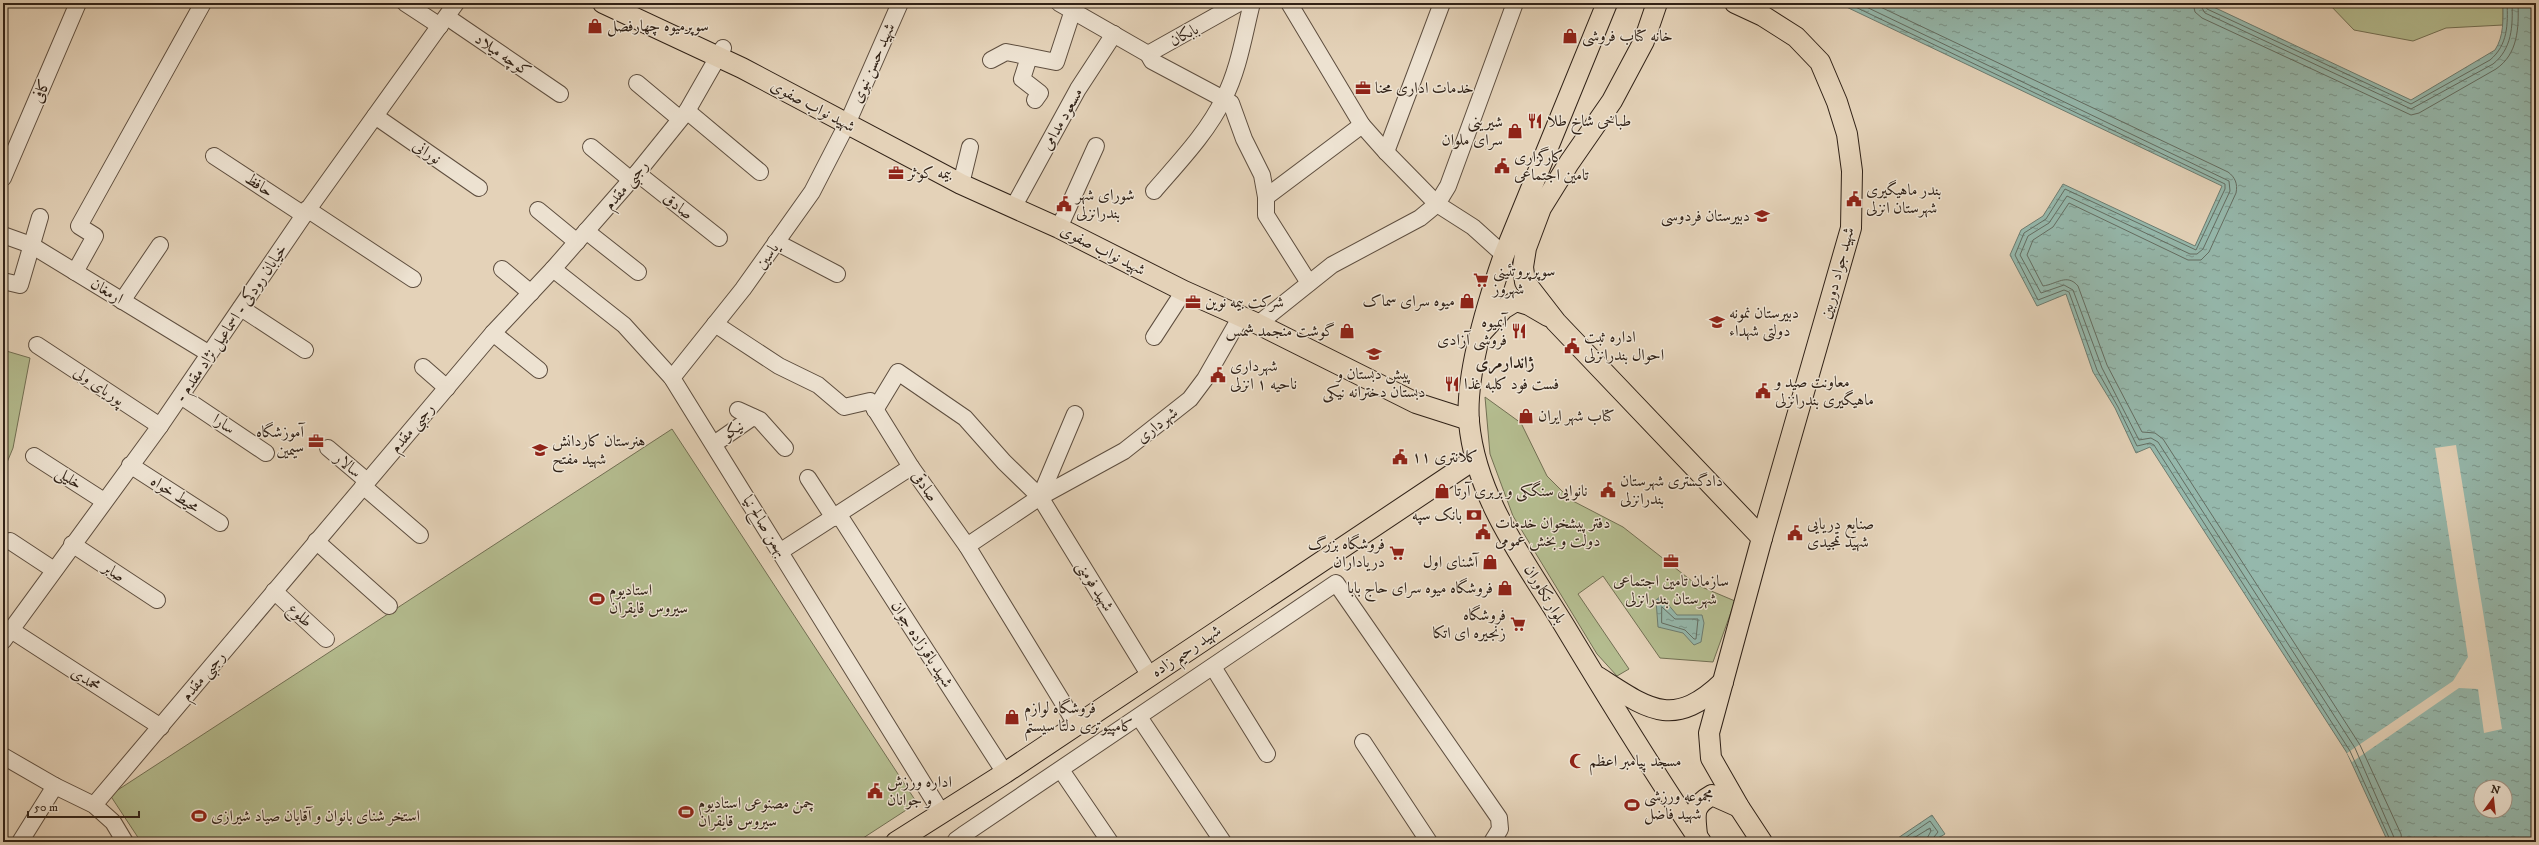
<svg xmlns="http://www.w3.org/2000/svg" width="2539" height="845" font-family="'IM FELL DW Pica',Amiri,serif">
	<defs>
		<pattern id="water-ripples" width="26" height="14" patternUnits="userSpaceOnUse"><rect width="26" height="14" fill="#95b8ac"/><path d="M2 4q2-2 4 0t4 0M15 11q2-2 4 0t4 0" fill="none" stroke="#7a958b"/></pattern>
	</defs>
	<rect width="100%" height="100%" fill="#e4d2b8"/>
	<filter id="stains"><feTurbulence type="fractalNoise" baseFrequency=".005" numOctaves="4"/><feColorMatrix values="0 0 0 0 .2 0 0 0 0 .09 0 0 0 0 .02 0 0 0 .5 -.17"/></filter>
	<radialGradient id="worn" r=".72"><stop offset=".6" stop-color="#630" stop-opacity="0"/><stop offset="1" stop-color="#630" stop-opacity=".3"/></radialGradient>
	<!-- park -->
	<g fill="#b4bc8f" stroke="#726f53">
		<path d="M2328 3H2503V25L2446 28 2413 41 2354 30Z"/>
		<path d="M3 350 30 358 13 448 3 472Z"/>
		<path d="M1485 397 1521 423 1547 476 1571 500 1623 527 1697 585 1735 601 1713 662 1660 658 1603 576 1578 594 1629 669 1617 676 1597 654 1513 516 1490 454Z"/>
		<path d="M672 429 917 803 857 842H141L110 795Z"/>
	</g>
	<!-- water -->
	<g fill="url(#water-ripples)" stroke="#6d7c70" fill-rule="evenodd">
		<path d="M1838 3H2205L2411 100 2495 50C2504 36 2503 20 2503 3H2536V842H2388L2347 753 2150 447 2136 453 2115 408 2093 372 2066 294 2037 306 2010 255 2021 230 2043 216 2063 184 2195 246 2222 186ZM2481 787H2505V811H2481Z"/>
		<path d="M1661 596 1677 615H1702L1704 623 1701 642 1694 645 1683 633 1658 627 1656 600Z"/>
		<path d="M1932 815 1945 834 1932 842H1896L1895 840Z"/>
	</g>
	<!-- pier -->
	<path fill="#e4d2b8" d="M2456 445 2502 729 2484 733 2478 689 2459 688 2352 762 2347 753 2453 681 2468 657 2435 448Z"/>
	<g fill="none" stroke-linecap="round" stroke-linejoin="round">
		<!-- shore -->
		<g stroke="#636d62" stroke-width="1">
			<path d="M1847 3 2225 184V189L2196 250 2065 189 2046 219 2024 233 2015 255 2038 300 2064 290 2069 292 2097 370 2118 407 2137 446 2150 443 2154 445 2350 751 2391 842"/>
			<path d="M1858 3 2229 181 2230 191 2203 249 2197 254H2190L2067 196 2049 223 2028 236 2020 255 2041 293 2064 285 2073 290 2102 368 2139 440 2151 438 2158 442 2355 748 2396 842"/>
			<path d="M1872 3 2228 172C2235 177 2238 184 2236 193L2209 252 2201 260H2188L2069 203 2053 227 2033 240 2027 255 2043 286C2057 284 2067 273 2078 286L2107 365 2142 432 2155 433 2163 439 2360 745 2401 834 2402 842"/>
			<path d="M2193 3 2195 12 2202 18 2411 115 2419 113 2496 69C2518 54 2519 28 2518 3"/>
			<path d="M2199 3 2205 13 2411 109 2493 64C2512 49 2513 26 2512 3"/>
			<path d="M2204 3 2207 9 2411 104 2490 60C2508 45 2508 24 2507 3"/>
			<path d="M1662 607 1675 619H1698L1696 639H1694L1685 630 1662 623Z"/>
			<path d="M1899 842 1930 821 1938 832 1930 842"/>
			<path d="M1907 842 1930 828 1931 831 1925 842"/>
		</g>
		<!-- minor casing -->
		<g stroke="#5e4e3f" stroke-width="18">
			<g id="minor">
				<path d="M405 3 440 26"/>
				<path d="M1059 3 1148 54 1152 61 1231 103 1244 139 1262 175 1266 197V215L1309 283"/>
				<path d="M1289 3 1362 125 1386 152 1437 204 1473 227 1504 255"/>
				<path d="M447 17 560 94"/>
				<path d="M1148 54 1239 3"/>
				<path d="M1029 57 1022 79 1040 93 1035 100"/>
				<path d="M991 60 1006 52 1056 62 1073 10"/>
				<path d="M637 83 680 119"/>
				<path d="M687 111 760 172"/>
				<path d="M375 116 479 188"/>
				<path d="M591 147 631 180"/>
				<path d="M1386 152 1442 3"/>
				<path d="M214 156 304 215"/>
				<path d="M637 173 719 238"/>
				<path d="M3 178 78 3"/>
				<path d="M961 184 970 147"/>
				<path d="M1154 191C1179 162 1208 132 1224 98 1239 69 1244 34 1252 3"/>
				<path d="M1266 197 1362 125"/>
				<path d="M1014 206 1078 89 1114 34"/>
				<path d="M307 209 413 279"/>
				<path d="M538 210 577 242"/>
				<path d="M1059 228 1096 146"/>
				<path d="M586 231 638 272"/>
				<path d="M3 235 31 245 208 353"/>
				<path d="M776 242 837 274"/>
				<path d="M502 269 531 293"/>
				<path d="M553 269 624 325 672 378 941 812"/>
				<path d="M75 272 95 236 79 226 203 3"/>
				<path d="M3 281 20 285 40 217"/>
				<path d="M122 301 160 245"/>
				<path d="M241 308 305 350"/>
				<path d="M715 324 779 366 818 385 844 407 870 401 911 467 967 546 1076 724"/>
				<path d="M1258 324 1332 265 1420 218 1437 204 1448 186 1515 3"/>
				<path d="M493 333 539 370"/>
				<path d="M1154 337 1184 291"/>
				<path d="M37 345 160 426"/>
				<path d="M423 367 447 388"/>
				<path d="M672 378 743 289 812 192 847 124 900 3"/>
				<path d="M181 396 266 453"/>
				<path d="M738 410 760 420 785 448"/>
				<path d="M875 410 898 372 965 418 1004 462 1040 497 1150 676"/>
				<path d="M714 444 753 417"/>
				<path d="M328 448 367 481"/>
				<path d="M34 456 104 501"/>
				<path d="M130 465 220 523"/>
				<path d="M808 478 834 518"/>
				<path d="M363 486 420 535"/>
				<path d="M1040 497 1075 414"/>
				<path d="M839 515 1005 773"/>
				<path d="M10 541 54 570"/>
				<path d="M316 541 389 606"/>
				<path d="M72 544 157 600"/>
				<path d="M967 546 1040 497 1124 451 1190 399 1205 379 1240 318"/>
				<path d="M781 551 911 467"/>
				<path d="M274 591 326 639"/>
				<path d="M11 630 161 727"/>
				<path d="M3 641 160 426 304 215 456 3"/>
				<path d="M1213 667 1267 754"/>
				<path d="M1139 717 1223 842"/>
				<path d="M1363 742 1429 842"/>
				<path d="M3 756 55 786 94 805 113 822 125 842"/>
				<path d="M1061 770 1110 842"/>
				<path d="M94 805 493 333 553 269 637 173 687 111 723 48"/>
				<path d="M20 842 55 786"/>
				<path d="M958 842 956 840 963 835 1336 583 1499 818 1500 829 1492 842"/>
			</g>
		</g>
		<!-- major casing -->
		<g stroke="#312217" stroke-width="22">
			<g id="major">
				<path d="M603 3 742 68 961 184 1059 228 1184 291 1258 324 1416 403 1469 420"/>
				<path d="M1607 3 1504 255C1488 301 1465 374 1469 422 1476 499 1525 561 1564 625 1608 698 1653 772 1701 842"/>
				<path d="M1657 3 1644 41 1612 101 1569 163 1541 208 1526 248 1523 267 1525 282 1556 322 1762 538 1709 733 1711 758 1739 807 1762 842"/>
				<path d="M1735 3 1763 16 1796 37 1820 62 1837 102 1847 134 1852 171 1851 228 1762 538"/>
				<path d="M1482 332 1503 309 1516 301 1529 305 1548 316"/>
				<path d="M1598 677C1648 709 1673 730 1723 682"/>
				<path d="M1697 835C1695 814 1692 806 1712 795L1739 807"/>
				<path d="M896 842 1005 773 1475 459"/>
			</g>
		</g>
		<!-- minor -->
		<use href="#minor" stroke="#ede2d1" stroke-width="16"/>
		<!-- major -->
		<use href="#major" stroke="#e4d2b8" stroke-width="20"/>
	</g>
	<!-- icons -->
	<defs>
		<g id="shop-bare" transform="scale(1.2)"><path d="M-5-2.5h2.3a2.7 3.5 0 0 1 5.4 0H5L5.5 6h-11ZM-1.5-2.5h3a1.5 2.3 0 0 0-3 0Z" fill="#8f2418" stroke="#ede2d1" stroke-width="2.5" paint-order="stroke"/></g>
		<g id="office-bare" transform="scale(1.2)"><path d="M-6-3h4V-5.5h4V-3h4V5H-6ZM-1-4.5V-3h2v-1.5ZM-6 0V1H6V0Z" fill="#8f2418" stroke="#ede2d1" stroke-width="2.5" paint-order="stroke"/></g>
		<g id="restaurant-bare" transform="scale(1.2)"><path d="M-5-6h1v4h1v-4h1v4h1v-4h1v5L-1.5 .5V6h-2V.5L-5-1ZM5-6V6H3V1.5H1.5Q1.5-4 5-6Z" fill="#8f2418" stroke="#ede2d1" stroke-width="2.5" paint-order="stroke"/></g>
		<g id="civic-bare" transform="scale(1.2)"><path d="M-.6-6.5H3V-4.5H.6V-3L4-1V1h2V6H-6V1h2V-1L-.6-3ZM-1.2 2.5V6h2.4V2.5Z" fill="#8f2418" stroke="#ede2d1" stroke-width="2.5" paint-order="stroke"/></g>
		<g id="school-bare" transform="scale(1.2)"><path d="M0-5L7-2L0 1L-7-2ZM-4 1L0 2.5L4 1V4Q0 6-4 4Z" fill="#8f2418" stroke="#ede2d1" stroke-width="2.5" paint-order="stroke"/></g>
		<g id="supermarket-bare" transform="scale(1.2)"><path d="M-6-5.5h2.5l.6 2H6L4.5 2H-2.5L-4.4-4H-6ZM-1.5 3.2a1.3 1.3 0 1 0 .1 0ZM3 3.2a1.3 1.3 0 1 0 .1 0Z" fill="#8f2418" stroke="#ede2d1" stroke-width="2.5" paint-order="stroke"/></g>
		<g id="bank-bare" transform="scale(1.2)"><path d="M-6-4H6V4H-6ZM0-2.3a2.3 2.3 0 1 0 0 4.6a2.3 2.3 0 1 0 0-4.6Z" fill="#8f2418" stroke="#ede2d1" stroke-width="2.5" paint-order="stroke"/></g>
		<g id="stadium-bare" transform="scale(1.2)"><path d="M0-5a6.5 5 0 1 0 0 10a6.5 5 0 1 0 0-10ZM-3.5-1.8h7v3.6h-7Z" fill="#8f2418" stroke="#ede2d1" stroke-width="2.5" paint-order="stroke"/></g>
		<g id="mosque-bare" transform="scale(1.2)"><path d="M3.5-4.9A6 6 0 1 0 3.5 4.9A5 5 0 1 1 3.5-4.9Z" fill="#8f2418" stroke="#ede2d1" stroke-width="2.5" paint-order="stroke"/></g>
	</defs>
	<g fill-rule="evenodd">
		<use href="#shop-bare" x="595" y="26"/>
		<use href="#shop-bare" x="1570" y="36"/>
		<use href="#office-bare" x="1363" y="88"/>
		<use href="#restaurant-bare" x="1535" y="121"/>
		<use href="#shop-bare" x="1515" y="131"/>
		<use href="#civic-bare" x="1502" y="166"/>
		<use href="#office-bare" x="896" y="173"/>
		<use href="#civic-bare" x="1854" y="199"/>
		<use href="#civic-bare" x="1064" y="204"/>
		<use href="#school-bare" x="1762" y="216"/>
		<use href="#supermarket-bare" x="1481" y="280"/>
		<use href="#shop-bare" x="1467" y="301"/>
		<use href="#office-bare" x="1193" y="302"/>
		<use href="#school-bare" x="1717" y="322"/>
		<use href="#shop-bare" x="1347" y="331"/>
		<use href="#restaurant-bare" x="1519" y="331"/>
		<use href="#civic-bare" x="1572" y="346"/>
		<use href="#school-bare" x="1374" y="354"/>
		<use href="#civic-bare" x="1218" y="375"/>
		<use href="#restaurant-bare" x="1452" y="384"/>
		<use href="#civic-bare" x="1763" y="391"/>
		<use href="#shop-bare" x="1526" y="416"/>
		<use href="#office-bare" x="316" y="441"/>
		<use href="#school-bare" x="540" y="450"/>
		<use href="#civic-bare" x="1400" y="457"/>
		<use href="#civic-bare" x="1608" y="490"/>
		<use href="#shop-bare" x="1442" y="491"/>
		<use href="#bank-bare" x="1474" y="515"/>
		<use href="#civic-bare" x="1483" y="532"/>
		<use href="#civic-bare" x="1795" y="533"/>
		<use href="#supermarket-bare" x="1397" y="553"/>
		<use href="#office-bare" x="1671" y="561"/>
		<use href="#shop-bare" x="1490" y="562"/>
		<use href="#shop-bare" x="1505" y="588"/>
		<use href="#stadium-bare" x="597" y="599"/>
		<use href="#supermarket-bare" x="1518" y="624"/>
		<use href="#shop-bare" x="1012" y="717"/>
		<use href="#mosque-bare" x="1577" y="761"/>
		<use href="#civic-bare" x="875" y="791"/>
		<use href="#stadium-bare" x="1632" y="805"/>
		<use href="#stadium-bare" x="686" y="812"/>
		<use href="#stadium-bare" x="199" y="816"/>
	</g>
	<g text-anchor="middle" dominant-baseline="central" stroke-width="3" stroke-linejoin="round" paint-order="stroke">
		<!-- poi labels -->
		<g font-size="16" fill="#312217" stroke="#ede2d1" text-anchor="start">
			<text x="607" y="26">سوپرمیوه چهارفصل</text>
			<text x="1582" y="36">خانه کتاب فروشی</text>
			<text x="1375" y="88">خدمات اداری محنا</text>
			<text x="1547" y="121">طباخی شاخ طلا</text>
			<text x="1503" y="122" text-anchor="end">شیرینی<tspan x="1503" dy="18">سرای ملوان</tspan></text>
			<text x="1514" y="157">کارگزاری<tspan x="1514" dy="18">تامین اجتماعی</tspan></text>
			<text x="908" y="173">بیمه کوثر</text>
			<text x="1866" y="190">بندر ماهیگیری<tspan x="1866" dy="18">شهرستان انزلی</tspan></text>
			<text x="1076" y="195">شورای شهر<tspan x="1076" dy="18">بندرانزلی</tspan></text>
			<text x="1750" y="216" text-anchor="end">دبیرستان فردوسی</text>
			<text x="1493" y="271">سوپرپروتئینی<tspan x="1493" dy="18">شهروز</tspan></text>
			<text x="1455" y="301" text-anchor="end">میوه سرای سماک</text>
			<text x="1205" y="302">شرکت بیمه نوین</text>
			<text x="1729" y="313">دبیرستان نمونه<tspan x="1729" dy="18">دولتی شهداء</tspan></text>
			<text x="1507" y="322" text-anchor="end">آبمیوه<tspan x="1507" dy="18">فروشی آزادی</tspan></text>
			<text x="1335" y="331" text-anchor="end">گوشت منجمد شمس</text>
			<text x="1584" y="337">اداره ثبت<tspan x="1584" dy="18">احوال بندرانزلی</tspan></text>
			<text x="1230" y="366">شهرداری<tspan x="1230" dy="18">ناحیه ۱ انزلی</tspan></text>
			<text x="1374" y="374" text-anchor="middle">پیش دبستان و<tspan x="1374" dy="18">دبستان دخترانه نیکی</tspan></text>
			<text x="1775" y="382">معاونت صید و<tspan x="1775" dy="18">ماهیگیری بندرانزلی</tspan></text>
			<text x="1464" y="384">فست فود کلبه غذا</text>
			<text x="1538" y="416">کتاب شهر ایران</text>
			<text x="304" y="432" text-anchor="end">آموزشگاه<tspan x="304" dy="18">سیمین</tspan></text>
			<text x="552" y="441">هنرستان کاردانش<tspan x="552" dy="18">شهید مفتح</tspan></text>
			<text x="1412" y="457">کلانتری ۱۱</text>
			<text x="1620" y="481">دادگستری شهرستان<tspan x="1620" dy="18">بندرانزلی</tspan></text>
			<text x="1454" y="491">نانوایی سنگکی و بربری آرتا</text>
			<text x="1462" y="515" text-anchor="end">بانک سپه</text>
			<text x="1495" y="523">دفتر پیشخوان خدمات<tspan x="1495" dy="18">دولت و بخش عمومی</tspan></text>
			<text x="1807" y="524">صنایع دریایی<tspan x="1807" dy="18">شهید تمجیدی</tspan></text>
			<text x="1385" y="544" text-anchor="end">فروشگاه بزرگ<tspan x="1385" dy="18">دریاداران</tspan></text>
			<text x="1478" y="562" text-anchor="end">آشنای اول</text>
			<text x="1671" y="581" text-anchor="middle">سازمان تامین اجتماعی<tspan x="1671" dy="18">شهرستان بندرانزلی</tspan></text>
			<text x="1493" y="588" text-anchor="end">فروشگاه میوه سرای حاج بابا</text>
			<text x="609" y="590">استادیوم<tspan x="609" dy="18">سیروس قایقران</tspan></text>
			<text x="1506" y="615" text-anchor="end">فروشگاه<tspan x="1506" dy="18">زنجیره ای اتکا</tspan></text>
			<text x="1024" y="708">فروشگاه لوازم<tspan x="1024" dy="18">کامپیوتری دلتا سیستم</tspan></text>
			<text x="1589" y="761">مسجد پیامبر اعظم</text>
			<text x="887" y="782">اداره ورزش<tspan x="887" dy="18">و جوانان</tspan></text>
			<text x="1644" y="796">مجموعه ورزشی<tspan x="1644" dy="18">شهید فاضل</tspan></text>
			<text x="698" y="803">چمن مصنوعی استادیوم<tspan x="698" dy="18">سیروس قایقران</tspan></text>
			<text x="211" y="816">استخر شنای بانوان و آقایان صیاد شیرازی</text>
		</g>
		<!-- street labels -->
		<g font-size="16" fill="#312217" stroke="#ede2d1">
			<text transform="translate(1184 35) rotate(-28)">بابکان</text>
			<text transform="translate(503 55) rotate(34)">کوچه میلاد</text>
			<text transform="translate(873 63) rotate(-66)">شهید حسن نبوی</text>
			<text transform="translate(41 91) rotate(-67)">کافی</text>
			<text transform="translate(813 106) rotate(28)">شهید نواب صفوی</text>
			<text transform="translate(1062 119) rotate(-61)">مسعود مدامی</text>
			<text transform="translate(427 152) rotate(35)">نورانی</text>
			<text transform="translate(259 185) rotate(33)">حافظ</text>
			<text transform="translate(626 185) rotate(-50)">رجبی مقدم</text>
			<text transform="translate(678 206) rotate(38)">صادق</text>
			<text transform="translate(1103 250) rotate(27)">شهید نواب صفوی</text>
			<text transform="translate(767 256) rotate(-54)">یاسین</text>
			<text transform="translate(1837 273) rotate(-75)">شهید جواد دوربین</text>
			<text transform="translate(107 291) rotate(31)">ارمغان</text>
			<text transform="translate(231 323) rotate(-56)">- خیابان رودکی - اسماعیل نژاد مقدم</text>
			<text transform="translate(99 386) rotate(34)">پوریای ولی</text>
			<text transform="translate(224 424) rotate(34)">سارا</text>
			<text transform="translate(1157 425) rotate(-38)">شهرداری</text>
			<text transform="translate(412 428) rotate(-50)">رجبی مقدم</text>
			<text transform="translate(733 430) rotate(-34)">نیکو</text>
			<text transform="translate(348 465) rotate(40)">سالار</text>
			<text transform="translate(69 478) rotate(33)">خلیلی</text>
			<text transform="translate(925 486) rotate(55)">صادقی</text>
			<text transform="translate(175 494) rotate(33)">محیط خواه</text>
			<text transform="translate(765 526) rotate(58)">بهمن صالح نیا</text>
			<text transform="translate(114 572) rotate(33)">صابر</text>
			<text transform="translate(1095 586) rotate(58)">شهید فومنی</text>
			<text transform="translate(1545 594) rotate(59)">بلوار تکاوران</text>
			<text transform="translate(300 615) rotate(43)">طلوع</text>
			<text transform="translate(922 644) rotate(57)">شهید باقرزاده جوان</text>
			<text transform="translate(1186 651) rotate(-34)">شهید رحیم زاده</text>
			<text transform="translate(203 676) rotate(-50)">رجبی مقدم</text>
			<text transform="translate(86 679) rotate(33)">محمدی</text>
		</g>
		<!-- neighbourhood labels -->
		<g font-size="17" font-weight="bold" fill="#312217" stroke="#ede2d1">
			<text x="1505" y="363">ژاندارمری</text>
		</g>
	</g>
	<!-- margin -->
	<rect width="2539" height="845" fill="none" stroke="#e4d2b8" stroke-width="16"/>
	<rect x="4" y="4" width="2531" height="837" fill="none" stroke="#312217" stroke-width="2"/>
	<rect x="8" y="8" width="2523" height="829" fill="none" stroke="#312217"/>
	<!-- north arrow -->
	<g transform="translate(2493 799) rotate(15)"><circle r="19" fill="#ede2d1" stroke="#a29587"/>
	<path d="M0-3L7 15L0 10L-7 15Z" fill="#8f2418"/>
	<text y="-6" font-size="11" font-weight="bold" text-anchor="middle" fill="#312217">N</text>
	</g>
	<!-- scale -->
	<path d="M28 811v6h111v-6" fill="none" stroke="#312217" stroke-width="2"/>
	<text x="34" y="811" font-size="12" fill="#312217" stroke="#ede2d1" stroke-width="3" paint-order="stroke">50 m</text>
	<rect width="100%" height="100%" filter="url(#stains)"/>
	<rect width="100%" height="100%" fill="url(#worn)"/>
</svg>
